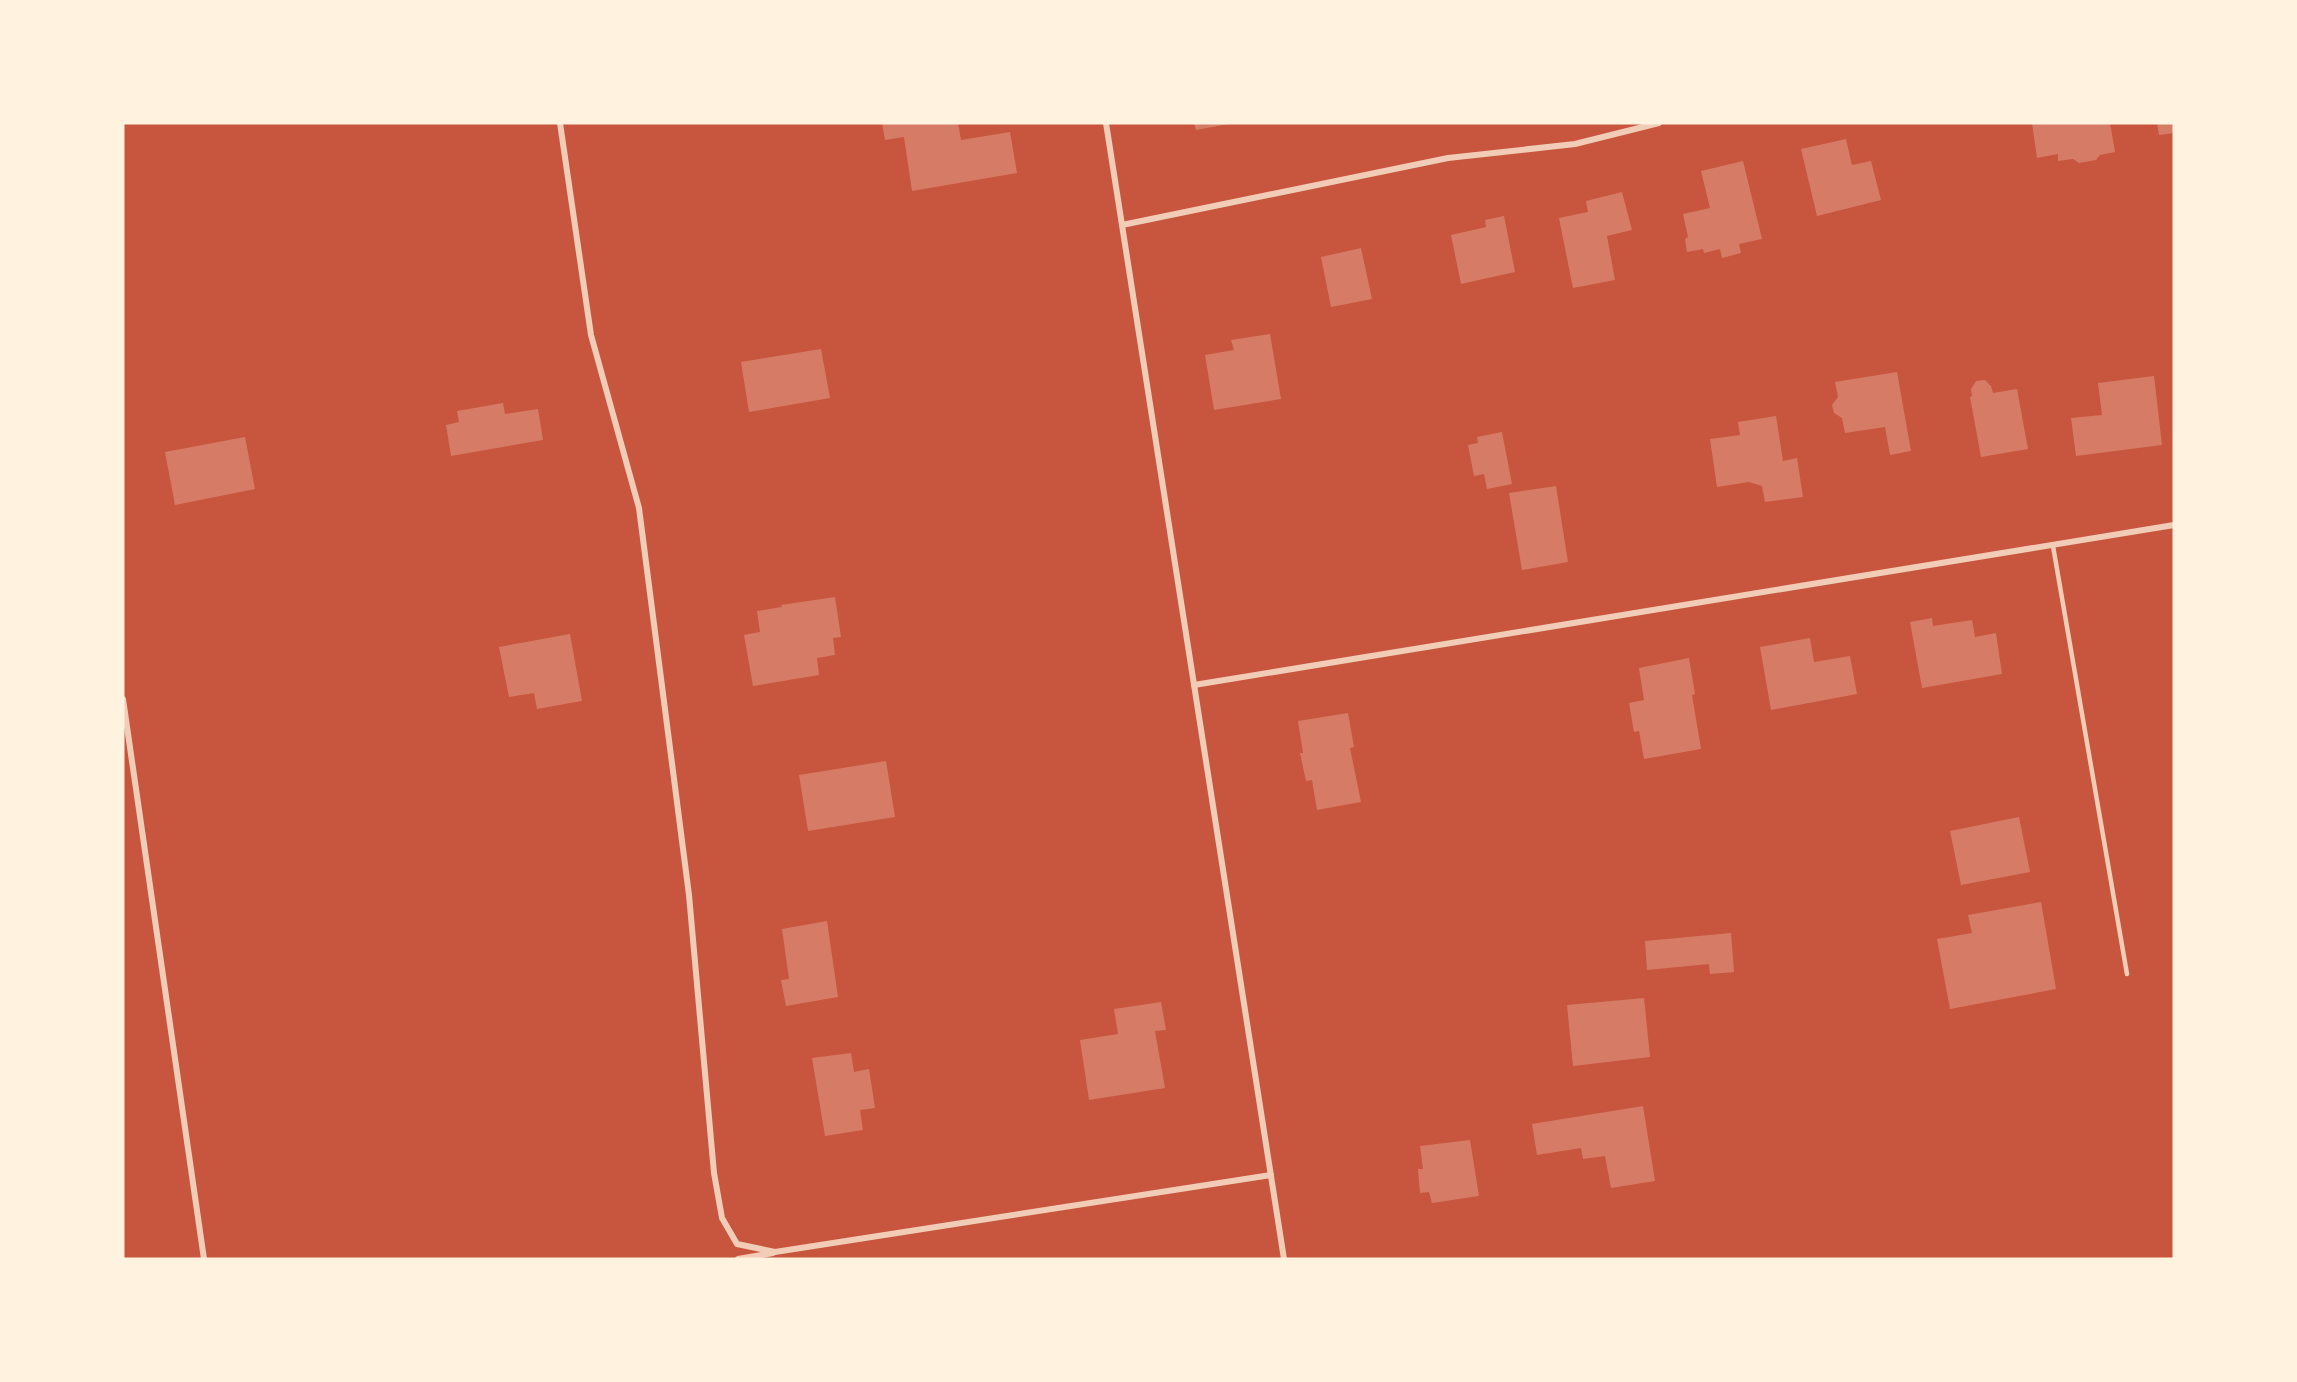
<svg xmlns="http://www.w3.org/2000/svg" width="2297" height="1382" font-family="Inter,sans-serif">
	<rect width="100%" height="100%" fill="#c8553d"/>
	<!-- building -->
	<g fill="#d67c66">
		<path d="M882 123H958L961 140 1010 132 1017 173 912 191 904 137 885 140Z"/>
		<path d="M1194 123H1229V124L1196 130Z"/>
		<path d="M2032 123H2110L2115 152 2100 155 2096 160 2079 163 2073 159 2058 161V154L2037 158Z"/>
		<path d="M2157 123H2174V133L2159 135Z"/>
		<path d="M1846 139 1852 165 1871 161 1881 200 1817 216 1801 149Z"/>
		<path d="M1743 161 1762 239 1739 244 1741 253 1722 258 1720 249 1704 253 1703 249 1687 252 1685 239 1688 237 1683 214 1710 208 1701 171Z"/>
		<path d="M1622 192 1632 230 1607 236 1615 280 1573 288 1559 218 1588 212 1586 201Z"/>
		<path d="M1504 216 1515 272 1461 284 1451 235 1486 227 1485 220Z"/>
		<path d="M1361 248 1372 299 1331 307 1321 257Z"/>
		<path d="M1270 334 1281 399 1214 410 1205 355 1234 350 1231 340Z"/>
		<path d="M821 349 830 398 749 412 741 362Z"/>
		<path d="M1897 372 1911 451 1890 455 1885 427 1845 433 1842 418 1834 413 1832 405 1838 397 1835 382Z"/>
		<path d="M2154 376 2162 445 2076 456 2071 418 2102 415 2098 383Z"/>
		<path d="M1985 380 1991 386 1993 393 2017 389 2028 449 1981 457 1970 397 1972 396 1971 389 1976 381Z"/>
		<path d="M503 403 505 414 538 409 543 440 451 456 446 425 459 422 457 411Z"/>
		<path d="M1776 416 1783 461 1797 458 1803 497 1765 502 1762 486 1749 482 1717 487 1710 439 1740 435 1738 422Z"/>
		<path d="M1502 432 1512 484 1487 489 1484 474 1474 476 1468 445 1478 443 1477 437Z"/>
		<path d="M245 437 255 489 175 505 165 452Z"/>
		<path d="M1556 486 1568 562 1522 570 1509 493Z"/>
		<path d="M835 597 841 637 833 638 835 655 817 658 819 675 753 686 744 635 760 632 757 611 782 607 781 605Z"/>
		<path d="M1932 618 1933 626 1972 620 1975 637 1996 633 2002 674 1922 688 1910 622Z"/>
		<path d="M570 634 582 701 537 709 534 693 509 697 499 647Z"/>
		<path d="M1810 638 1814 662 1850 656 1857 694 1771 710 1760 647Z"/>
		<path d="M1689 658 1695 694 1692 695 1701 749 1644 759 1639 731 1634 732 1629 703 1644 700 1639 668Z"/>
		<path d="M1348 713 1354 747 1350 748 1361 802 1317 810 1312 780 1306 781 1300 753H1303L1298 721Z"/>
		<path d="M886 761 895 817 808 831 799 775Z"/>
		<path d="M2019 817 2030 872 1961 885 1950 831Z"/>
		<path d="M2041 902 2056 989 1950 1009 1937 939 1972 933 1968 915Z"/>
		<path d="M827 921 838 997 786 1006 781 980 789 979 782 929Z"/>
		<path d="M1731 933 1734 972 1710 974 1709 964 1647 970 1645 941Z"/>
		<path d="M1644 998 1650 1057 1573 1066 1567 1005Z"/>
		<path d="M1161 1002 1166 1030 1155 1031 1165 1088 1089 1100 1080 1040 1118 1034 1114 1009Z"/>
		<path d="M851 1053 854 1072 869 1069 875 1108 860 1110 863 1130 825 1136 812 1058Z"/>
		<path d="M1643 1106 1655 1181 1611 1188 1605 1156 1583 1159 1581 1148 1537 1155 1532 1124Z"/>
		<path d="M1470 1140 1479 1196 1432 1203 1429 1192 1420 1193 1418 1169H1423L1420 1146Z"/>
	</g>
	<g fill="none" stroke-linecap="round" stroke-linejoin="round">
		<!-- service -->
		<path stroke="#f1ccb7" stroke-width="4.5" d="M2053 546 2127 974"/>
		<!-- minor -->
		<g stroke="#f1ccb7" stroke-width="6">
			<path d="M560 123 591 335 639 508 689 895 714 1173 722 1218 737 1244 775 1252 1271 1175"/>
			<path d="M1106 123 1284 1259"/>
			<path d="M1122 225 1448 158 1575 144 1659 123"/>
			<path d="M1194 685 2174 525"/>
			<path d="M123 699 204 1259"/>
			<path d="M738 1259 773 1253"/>
		</g>
	</g>
	<!-- border -->
	<rect width="2297" height="1382" fill="none" stroke="#fff3e0" stroke-width="249"/>
</svg>
